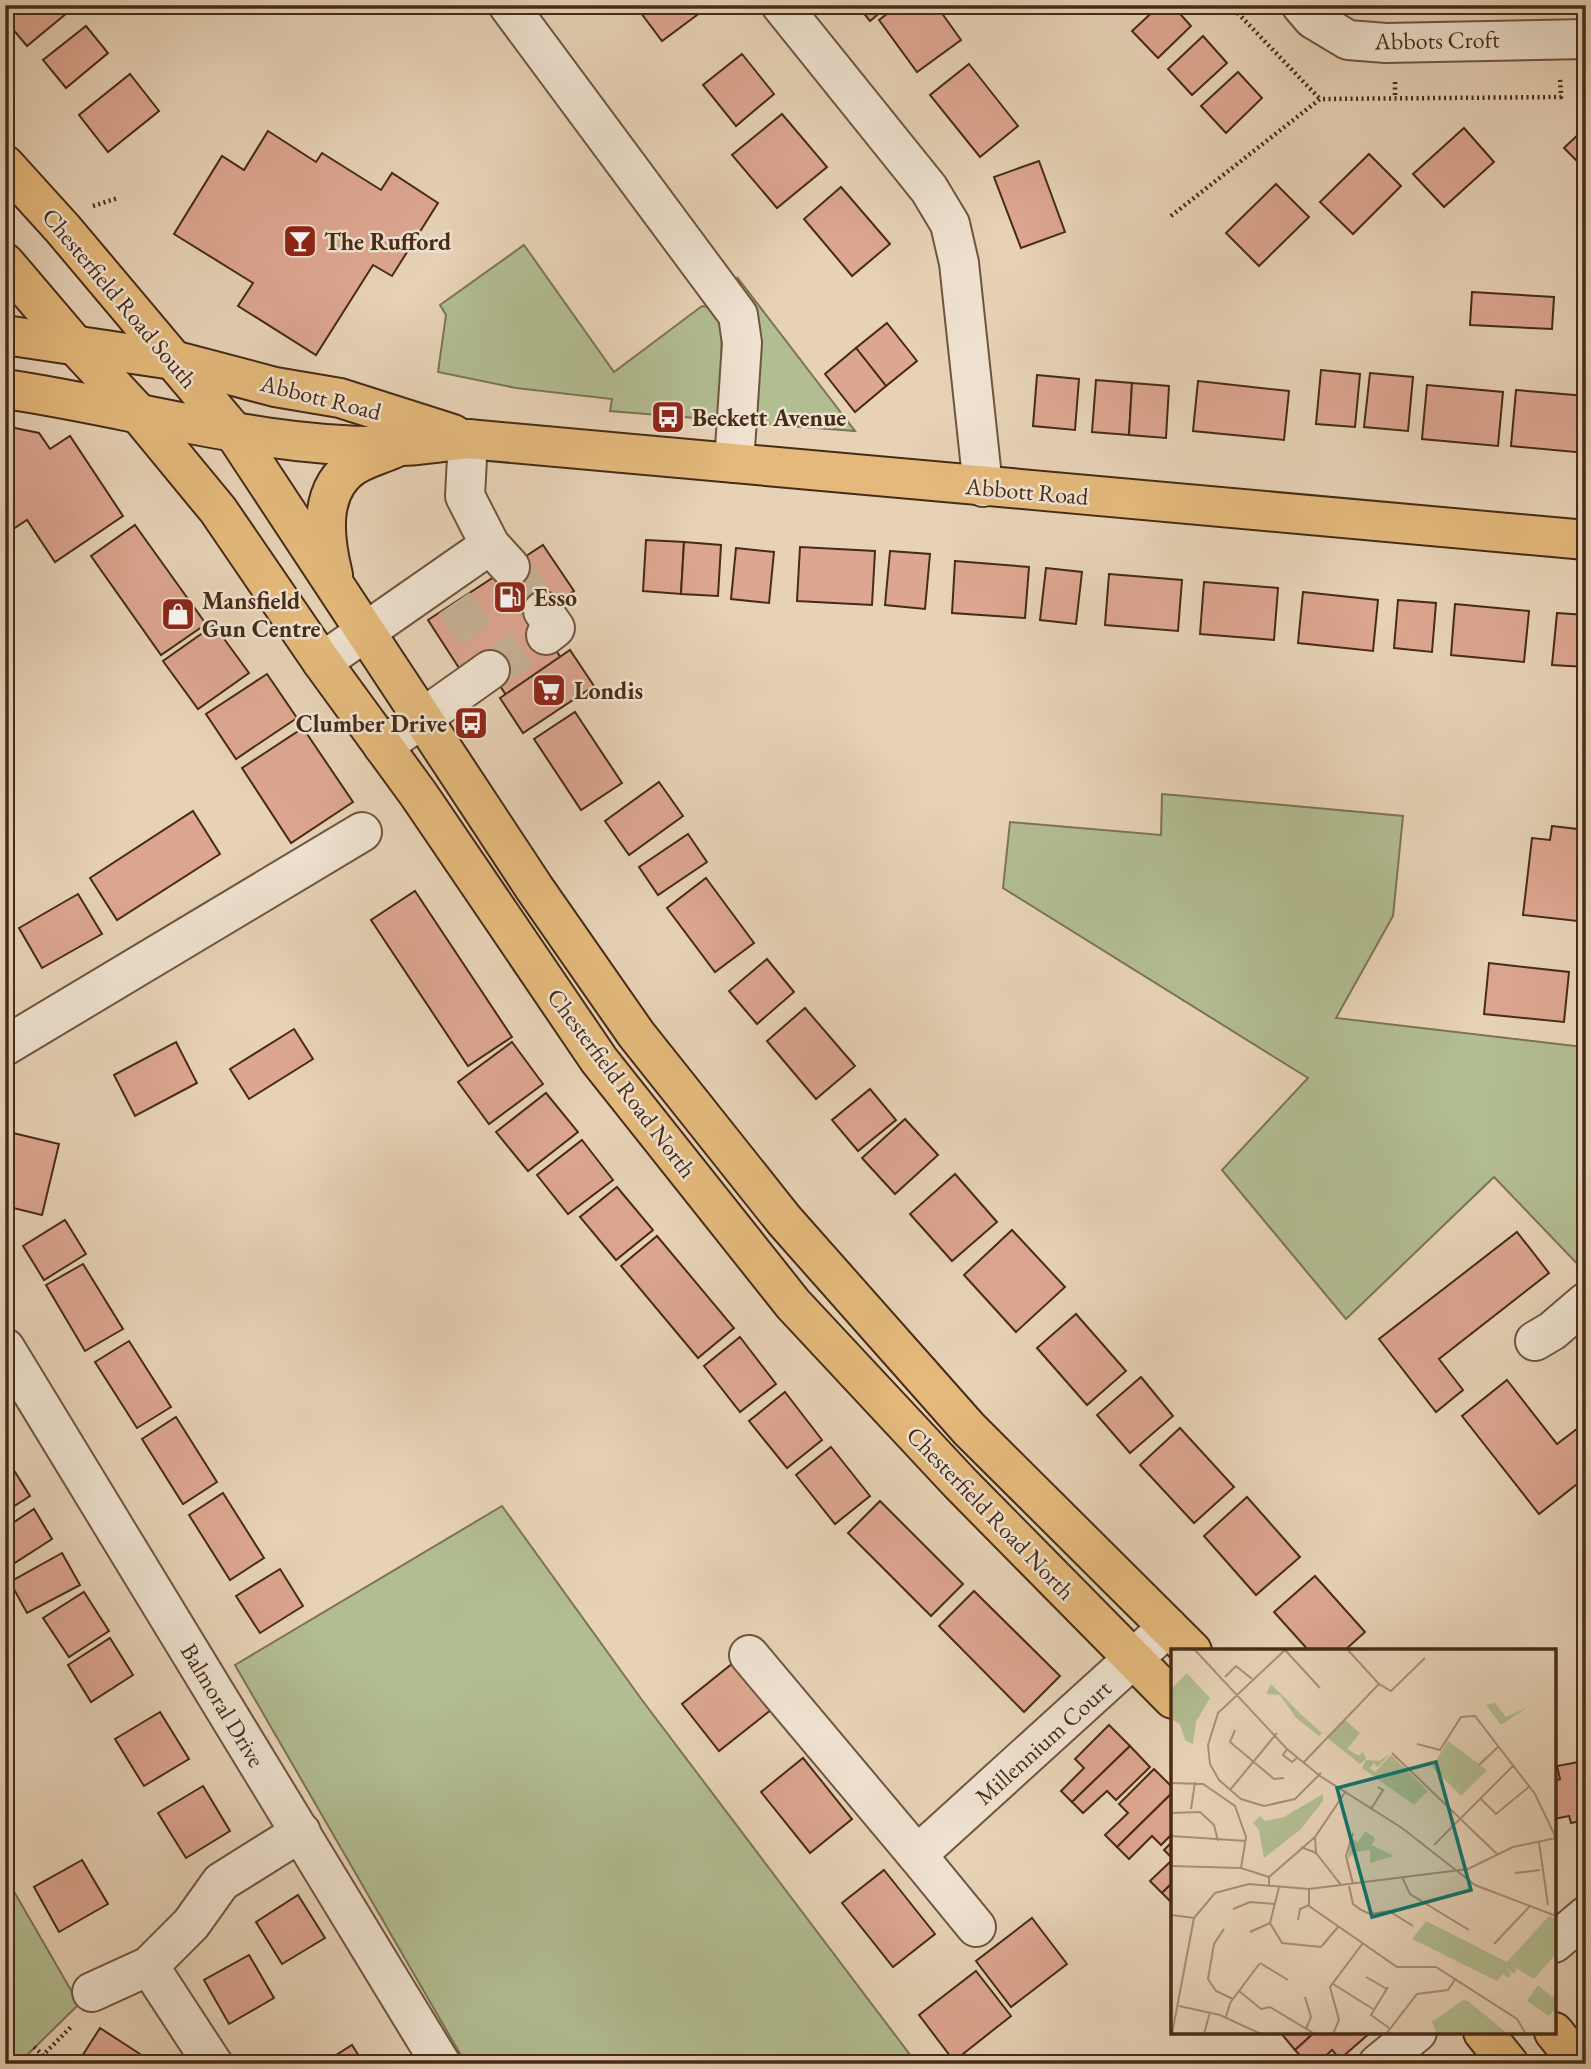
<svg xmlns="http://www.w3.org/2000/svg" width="1591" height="2069" font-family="'EB Garamond',serif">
	<rect width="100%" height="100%" fill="#e7d2b6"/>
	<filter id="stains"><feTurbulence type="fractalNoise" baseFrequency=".00286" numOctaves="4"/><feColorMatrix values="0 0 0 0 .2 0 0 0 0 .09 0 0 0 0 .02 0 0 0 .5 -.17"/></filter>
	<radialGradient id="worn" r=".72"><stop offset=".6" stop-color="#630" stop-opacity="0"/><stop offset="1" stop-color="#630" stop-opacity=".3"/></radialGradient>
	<!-- green -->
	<g fill="#b2bd91" stroke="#7c7454" stroke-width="2">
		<path d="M524 245 614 372 702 306 713 308 722 324 720 420 610 411 612 399 516 388 438 372 446 315 440 305Z"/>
		<path d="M737 277 855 431 754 423 750 308Z"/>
		<path d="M1162 794 1403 816 1393 916 1336 1018 1583 1047 1586 1036V1273L1494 1177 1346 1319 1222 1170 1308 1078 1003 888 1010 822 1161 835Z"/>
		<path d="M502 1506 642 1700 917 2064H466L235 1665Z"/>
		<path d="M5 1876 79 2004 18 2064H5Z"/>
	</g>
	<!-- building -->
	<g fill="#dda690" stroke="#472b18" stroke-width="2">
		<path d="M5 5H71L73 8 27 46 5 20Z"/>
		<path d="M635 5H696L701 12 662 41Z"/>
		<path d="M857 5H889L870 21Z"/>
		<path d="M899 5H936L961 40 917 72 879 20Z"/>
		<path d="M1160 5H1172L1191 26 1158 58 1132 31Z"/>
		<path d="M86 26 108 53 66 88 43 60Z"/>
		<path d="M1203 36 1227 63 1192 95 1168 69Z"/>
		<path d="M742 54 774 94 736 126 703 85Z"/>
		<path d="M969 64 1018 126 980 157 930 95Z"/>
		<path d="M1238 72 1262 98 1226 133 1201 106Z"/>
		<path d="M130 74 159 111 108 152 79 115Z"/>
		<path d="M782 114 827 167 777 208 732 155Z"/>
		<path d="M1586 127V170L1564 148Z"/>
		<path d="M1464 128 1494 162 1444 207 1413 174Z"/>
		<path d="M268 131 316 162 322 153 381 190 392 173 438 203 392 276 373 265 316 355 238 306 253 283 174 234 222 156 244 170Z"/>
		<path d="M1369 154 1401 186 1353 234 1320 202Z"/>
		<path d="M1039 161 1065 232 1021 248 994 177Z"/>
		<path d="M1276 184 1309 217 1259 266 1226 233Z"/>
		<path d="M841 187 890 244 852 276 804 219Z"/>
		<path d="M1472 292 1554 297 1552 329 1470 325Z"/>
		<path d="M887 323 917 361 886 386 856 348Z"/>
		<path d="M856 348 886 386 855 412 825 374Z"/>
		<path d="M1321 370 1360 374 1355 427 1316 424Z"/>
		<path d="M1370 373 1413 377 1408 431 1364 427Z"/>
		<path d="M1037 375 1079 379 1075 430 1033 426Z"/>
		<path d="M1096 380 1132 383 1129 435 1092 432Z"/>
		<path d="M1198 381 1289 391 1284 440 1193 431Z"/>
		<path d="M1132 383 1169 386 1166 438 1129 435Z"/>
		<path d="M1427 385 1503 392 1498 446 1422 439Z"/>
		<path d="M1516 390 1586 396V453L1511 446Z"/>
		<path d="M5 426 39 433 50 449 70 436 123 516 55 562 27 520 10 531 5 523Z"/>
		<path d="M135 525 206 624 161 655 91 556Z"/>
		<path d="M646 540 684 542 681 594 643 591Z"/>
		<path d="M684 542 721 545 718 596 681 594Z"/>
		<path d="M543 545 574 591 534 617 563 661 508 698 480 655 459 668 428 620Z"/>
		<path d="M800 547 875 551 872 605 797 601Z"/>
		<path d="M736 548 774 552 769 603 731 599Z"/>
		<path d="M890 551 930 554 925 609 885 605Z"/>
		<path d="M955 561 1029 567 1025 618 952 613Z"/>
		<path d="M1046 568 1082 572 1076 624 1040 620Z"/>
		<path d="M1109 574 1182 580 1178 631 1105 625Z"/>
		<path d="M1204 582 1278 588 1274 640 1200 634Z"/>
		<path d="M1303 592 1378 600 1373 651 1298 643Z"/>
		<path d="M1398 600 1436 603 1432 652 1394 648Z"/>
		<path d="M1455 604 1529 611 1524 662 1451 655Z"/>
		<path d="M1557 613 1586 615V667L1552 665Z"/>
		<path d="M214 625 249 673 198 709 163 661Z"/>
		<path d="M570 650 594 686 523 733 500 698Z"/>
		<path d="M267 674 297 718 236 759 206 714Z"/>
		<path d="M575 712 622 783 581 810 534 739Z"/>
		<path d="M303 728 353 802 291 843 242 768Z"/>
		<path d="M659 782 683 816 629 855 605 821Z"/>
		<path d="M193 811 220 854 117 920 90 878Z"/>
		<path d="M1552 826 1586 830V922L1523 915 1532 838 1550 840Z"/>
		<path d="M688 834 707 862 658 895 639 867Z"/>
		<path d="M706 878 754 943 715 972 667 908Z"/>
		<path d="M415 891 512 1037 468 1066 371 920Z"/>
		<path d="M78 894 102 934 42 968 19 928Z"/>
		<path d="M767 959 794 992 757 1024 729 991Z"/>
		<path d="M1489 963 1569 972 1564 1022 1484 1014Z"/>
		<path d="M805 1008 855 1066 816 1099 767 1041Z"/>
		<path d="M294 1029 313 1059 249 1099 230 1069Z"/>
		<path d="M176 1042 197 1083 135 1116 114 1075Z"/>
		<path d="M512 1042 543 1084 489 1124 458 1082Z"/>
		<path d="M870 1089 896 1120 858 1151 832 1120Z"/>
		<path d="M546 1093 578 1132 528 1171 496 1132Z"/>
		<path d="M905 1119 938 1155 895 1194 862 1158Z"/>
		<path d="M13 1133 59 1144 42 1215 5 1206V1164Z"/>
		<path d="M582 1140 613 1180 568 1214 537 1175Z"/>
		<path d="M955 1174 997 1222 952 1261 910 1214Z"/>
		<path d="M617 1187 653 1230 616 1260 580 1217Z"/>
		<path d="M65 1220 86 1254 44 1280 23 1246Z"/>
		<path d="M1012 1230 1065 1287 1016 1332 964 1275Z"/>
		<path d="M1517 1232 1549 1273 1439 1359 1463 1390 1436 1412 1379 1339Z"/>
		<path d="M657 1236 734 1328 698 1358 621 1266Z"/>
		<path d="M83 1264 123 1329 85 1351 46 1285Z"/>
		<path d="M1076 1314 1126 1371 1087 1405 1037 1348Z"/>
		<path d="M740 1337 776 1384 740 1412 704 1366Z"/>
		<path d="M129 1341 171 1407 137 1428 95 1362Z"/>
		<path d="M1141 1377 1173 1416 1130 1453 1097 1415Z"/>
		<path d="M1507 1380 1557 1444 1586 1422V1477L1539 1514 1462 1416Z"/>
		<path d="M785 1392 822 1440 787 1468 749 1421Z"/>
		<path d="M176 1417 217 1482 183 1504 142 1439Z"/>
		<path d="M1180 1428 1234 1487 1194 1523 1140 1465Z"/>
		<path d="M831 1447 870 1496 835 1524 796 1475Z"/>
		<path d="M5 1456 30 1496 5 1512Z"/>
		<path d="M223 1493 264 1558 230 1580 189 1515Z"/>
		<path d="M1247 1497 1300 1557 1256 1595 1204 1536Z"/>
		<path d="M880 1501 963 1584 931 1616 848 1533Z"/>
		<path d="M34 1509 52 1539 10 1566 5 1558V1528Z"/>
		<path d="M62 1553 80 1585 27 1613 10 1582Z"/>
		<path d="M280 1569 303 1606 260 1633 236 1596Z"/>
		<path d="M1315 1576 1365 1632 1344 1651H1309L1274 1612Z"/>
		<path d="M974 1591 1060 1676 1024 1712 939 1626Z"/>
		<path d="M84 1592 109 1631 69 1657 43 1618Z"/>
		<path d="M110 1638 133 1675 91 1702 68 1665Z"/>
		<path d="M738 1659 776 1706 719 1751 682 1704Z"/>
		<path d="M160 1712 189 1759 144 1786 115 1739Z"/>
		<path d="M1109 1725 1130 1746 1072 1802 1061 1791 1084 1768 1075 1759Z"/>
		<path d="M1130 1746 1150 1767 1116 1800 1107 1791 1083 1813 1072 1802Z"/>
		<path d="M803 1758 852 1819 810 1853 761 1792Z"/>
		<path d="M1584 1761 1586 1820 1571 1823 1569 1816 1554 1819V1781L1560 1779 1557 1766Z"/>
		<path d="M1154 1769 1173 1788V1792L1117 1847 1105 1835 1128 1813 1119 1804Z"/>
		<path d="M203 1786 230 1831 186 1858 158 1813Z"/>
		<path d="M1173 1792V1833L1161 1845 1152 1836 1129 1859 1117 1847Z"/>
		<path d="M1173 1841V1859L1164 1850Z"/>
		<path d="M1173 1859V1882L1162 1893 1150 1881Z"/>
		<path d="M82 1860 108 1904 59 1932 34 1887Z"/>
		<path d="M884 1870 935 1934 893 1967 842 1903Z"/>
		<path d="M1173 1882V1904L1162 1893Z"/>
		<path d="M298 1895 325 1938 282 1964 256 1922Z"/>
		<path d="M1032 1918 1067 1964 1011 2007 976 1961Z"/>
		<path d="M249 1955 274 1998 229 2024 204 1980Z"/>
		<path d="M976 1971 1011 2016 954 2061 919 2015Z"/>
		<path d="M100 2028 143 2056 138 2064H77Z"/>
		<path d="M1280 2032H1315L1295 2050Z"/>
		<path d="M1315 2032H1371L1340 2059 1332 2050 1317 2064H1308L1295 2050Z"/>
		<path d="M352 2045 364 2064H322Z"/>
	</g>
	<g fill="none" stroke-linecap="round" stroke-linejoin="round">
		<!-- minor-tunnel -->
		<g stroke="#c7b196" stroke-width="38" stroke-dasharray="38 19" stroke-linecap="butt">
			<path d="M510 567 543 611"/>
			<path d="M454 603 497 666"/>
			<path d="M490 670 546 635"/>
		</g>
		<!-- minor casing -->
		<g stroke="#6f5540" stroke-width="42">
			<g id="minor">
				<path d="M508 5 738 315 742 343 734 463"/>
				<path d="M781 5 929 189 950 224 959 263 983 487"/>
				<path d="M1301 5 1313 19 1348 40 1386 43 1586 39"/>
				<path d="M468 439 465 496 490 545 510 567"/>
				<path d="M543 611 555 628 546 635"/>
				<path d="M322 662 490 545"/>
				<path d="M383 746 490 670"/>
				<path d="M5 1046 362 832"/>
				<path d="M1535 1341 1552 1331 1586 1302"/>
				<path d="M5 1348 441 2064"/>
				<path d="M749 1655 917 1855"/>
				<path d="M976 1927 917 1855 1168 1627"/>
				<path d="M1554 1943 1586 1916"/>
				<path d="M149 1966 213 2064"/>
				<path d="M92 1992 149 1966 191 1924 221 1882 301 1832"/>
				<path d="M1378 2064 1417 2032"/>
			</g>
		</g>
		<!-- major casing -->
		<g stroke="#472b18" stroke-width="42">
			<g id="major">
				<path d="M5 165 63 229 233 431 535 889 636 1034 784 1220 969 1429 1192 1651"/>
				<path d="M5 263 74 344 138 413 218 510 322 662 419 795 599 1060 793 1304 960 1483 1173 1699"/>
				<path d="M5 335 173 360 275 387 340 398 453 434"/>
				<path d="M5 389C136 408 266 450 399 446 422 446 446 441 468 439L1586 540"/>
				<path d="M333 575C324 539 317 489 355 465 367 458 382 454 395 448"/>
				<path d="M1483 2032 1509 2064"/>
				<path d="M1554 2032 1580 2064"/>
			</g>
		</g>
		<!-- path -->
		<g stroke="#472b18" stroke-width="4.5" stroke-dasharray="2 3.5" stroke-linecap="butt">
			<path d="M1230 5 1320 99"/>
			<path d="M1395 82V98"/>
			<path d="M93 206 118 198"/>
			<path d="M1171 216 1320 99 1561 97 1560 77"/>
			<path d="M34 2047 43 2055"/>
			<path d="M34 2064 72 2026"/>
		</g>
		<!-- minor -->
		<use href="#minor" stroke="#efe2d0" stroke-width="38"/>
		<!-- major -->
		<use href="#major" stroke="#e4b97b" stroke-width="38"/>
	</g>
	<!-- icons -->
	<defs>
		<g id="bar-square" transform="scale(1.75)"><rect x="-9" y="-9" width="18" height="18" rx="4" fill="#8f2418" stroke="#efe2d0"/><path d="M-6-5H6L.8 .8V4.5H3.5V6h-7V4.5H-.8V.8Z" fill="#fff"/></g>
		<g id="bus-square" transform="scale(1.75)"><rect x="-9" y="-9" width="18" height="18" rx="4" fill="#8f2418" stroke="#efe2d0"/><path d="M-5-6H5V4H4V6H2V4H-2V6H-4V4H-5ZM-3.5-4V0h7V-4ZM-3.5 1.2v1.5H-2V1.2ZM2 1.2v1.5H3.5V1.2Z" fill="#fff"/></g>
		<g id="fuel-square" transform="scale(1.75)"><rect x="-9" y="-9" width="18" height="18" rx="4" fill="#8f2418" stroke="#efe2d0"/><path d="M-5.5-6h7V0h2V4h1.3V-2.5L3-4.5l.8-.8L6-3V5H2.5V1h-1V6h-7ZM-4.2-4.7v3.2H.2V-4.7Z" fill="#fff"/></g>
		<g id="shop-square" transform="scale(1.75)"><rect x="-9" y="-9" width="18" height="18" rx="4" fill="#8f2418" stroke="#efe2d0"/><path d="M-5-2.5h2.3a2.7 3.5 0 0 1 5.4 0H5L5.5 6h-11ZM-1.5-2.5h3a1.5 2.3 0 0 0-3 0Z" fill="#fff"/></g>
		<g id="supermarket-square" transform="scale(1.75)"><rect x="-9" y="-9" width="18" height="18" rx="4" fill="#8f2418" stroke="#efe2d0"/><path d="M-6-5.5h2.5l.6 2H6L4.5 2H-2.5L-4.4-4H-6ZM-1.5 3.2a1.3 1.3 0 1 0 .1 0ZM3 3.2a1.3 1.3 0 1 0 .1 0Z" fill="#fff"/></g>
	</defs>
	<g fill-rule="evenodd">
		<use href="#bar-square" x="300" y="241"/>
		<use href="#bus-square" x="668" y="417"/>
		<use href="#fuel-square" x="510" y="597"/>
		<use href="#shop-square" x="178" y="614"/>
		<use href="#supermarket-square" x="549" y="690"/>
		<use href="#bus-square" x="471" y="723"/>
	</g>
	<g text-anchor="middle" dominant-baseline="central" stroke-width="5" stroke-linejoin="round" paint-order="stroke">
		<!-- street labels -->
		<g font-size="24" fill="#472b18" stroke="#efe2d0">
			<text transform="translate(1437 40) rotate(-1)">Abbots Croft</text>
			<text transform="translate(120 298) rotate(50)">Chesterfield Road South</text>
			<text transform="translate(321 397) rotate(14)">Abbott Road</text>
			<text transform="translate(1027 491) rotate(5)">Abbott Road</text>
			<text transform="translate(622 1083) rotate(53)">Chesterfield Road North</text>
			<text transform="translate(991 1513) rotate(46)">Chesterfield Road North</text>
			<text transform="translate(223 1705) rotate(59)">Balmoral Drive</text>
			<text transform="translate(1043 1742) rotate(-42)">Millennium Court</text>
		</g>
		<!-- poi labels -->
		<g font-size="24" font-weight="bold" fill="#472b18" stroke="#efe2d0" text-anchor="start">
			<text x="324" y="241">The Rufford</text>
			<text x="692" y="417">Beckett Avenue</text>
			<text x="534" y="597">Esso</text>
			<text x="202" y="600">Mansfield<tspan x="202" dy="28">Gun Centre</tspan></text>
			<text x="574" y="690">Londis</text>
			<text x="447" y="723" text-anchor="end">Clumber Drive</text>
		</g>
	</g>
	<!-- overview -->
	<g transform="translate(1171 1649)">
		<rect width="385" height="385" fill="#e7d2b6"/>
		<path d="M16 24 39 49 25 73 22 95 14 91 9 75 0 70V40ZM100 35 133 68 151 84 148 87 125 69 109 46 95 45ZM324 54 335 68 357 58 330 76 315 56ZM174 71 189 84 176 100 188 107 192 103 195 110 189 115 155 88ZM277 92 316 121 290 147 261 118ZM219 105 206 118 203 114 199 119 204 123 220 106 257 142 243 156 191 119 195 111 208 112ZM152 145V152L129 181 93 209 88 181 82 174 89 167 94 172 113 168ZM194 182 204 189 201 196 223 207 199 214V201L184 203 177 210 179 188 187 193ZM378 267 385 270V305L363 330 340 316 346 321 343 325 335 319 340 325 337 329 332 325 326 332 241 290 255 272 336 313ZM367 336 381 348 385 344V358L378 367 356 352ZM292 351 297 352 337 385H266L261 373Z" fill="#b2bd91"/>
		<path fill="none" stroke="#a78f77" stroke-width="2" d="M23 0 116 100 149 127 231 179 304 236 385 267M115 0 47 64 37 96 39 115 48 131 70 150 93 157 124 150 150 124M114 1 149 39M54 28 65 17 81 30M208 35 220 42 254 9M64 81 59 93 103 130 113 129M246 95 269 101 290 68 304 67 364 145 385 189M116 100 112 106 121 113 126 109M221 104 326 205M133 113 208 35 176 0M308 116 328 97M0 134 32 135 64 157 75 188 70 219M59 141 106 84M309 149 325 165 359 137M20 160 24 133M200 160 212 141 207 138M0 164 29 163 43 176 47 192M182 184 175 207 182 235M0 187 75 192M368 193 377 256M263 196 343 116M130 198 145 204 144 188M145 204 170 236M0 217 70 219 98 228V236M344 224 369 221M98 228 144 188 175 142M231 228 239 245 298 281M178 237 182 255 190 261 199 265 218 262 242 277M108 238 99 274 111 294 150 298 167 278M138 240V257L226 318H265L346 370 355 385M62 260 79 253 103 255M0 266 23 269M127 271 129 260 138 256M53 280 43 295 37 330 45 342 62 350M79 283 99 274M323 295 360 256M89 314 117 331M195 328 216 340M162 335 202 360M217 338 200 366 218 379M68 342 90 360 99 358 144 385M134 348 140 368 135 380M8 357 49 366 90 385M55 368 59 354 89 314M1 385 23 269 44 244 78 235 138 240 297 220 342 198 385 189M33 385 39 363M162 385 168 371 159 338 192 294M215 385 246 345 277 341 285 329"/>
		<path fill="#0f766e" fill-opacity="0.15" stroke="#0f766e" stroke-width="3.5" d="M265 113 300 241 201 268 166 139Z"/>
		<rect width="385" height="385" fill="none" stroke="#472b18" stroke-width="3.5"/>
	</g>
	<!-- margin -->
	<rect width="1591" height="2069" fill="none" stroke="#e7d2b6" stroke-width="28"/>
	<rect x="7" y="7" width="1577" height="2055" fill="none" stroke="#472b18" stroke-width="3.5"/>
	<rect x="14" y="14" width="1563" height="2041" fill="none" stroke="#472b18" stroke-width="2"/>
	<rect width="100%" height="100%" filter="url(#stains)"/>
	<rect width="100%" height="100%" fill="url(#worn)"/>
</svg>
